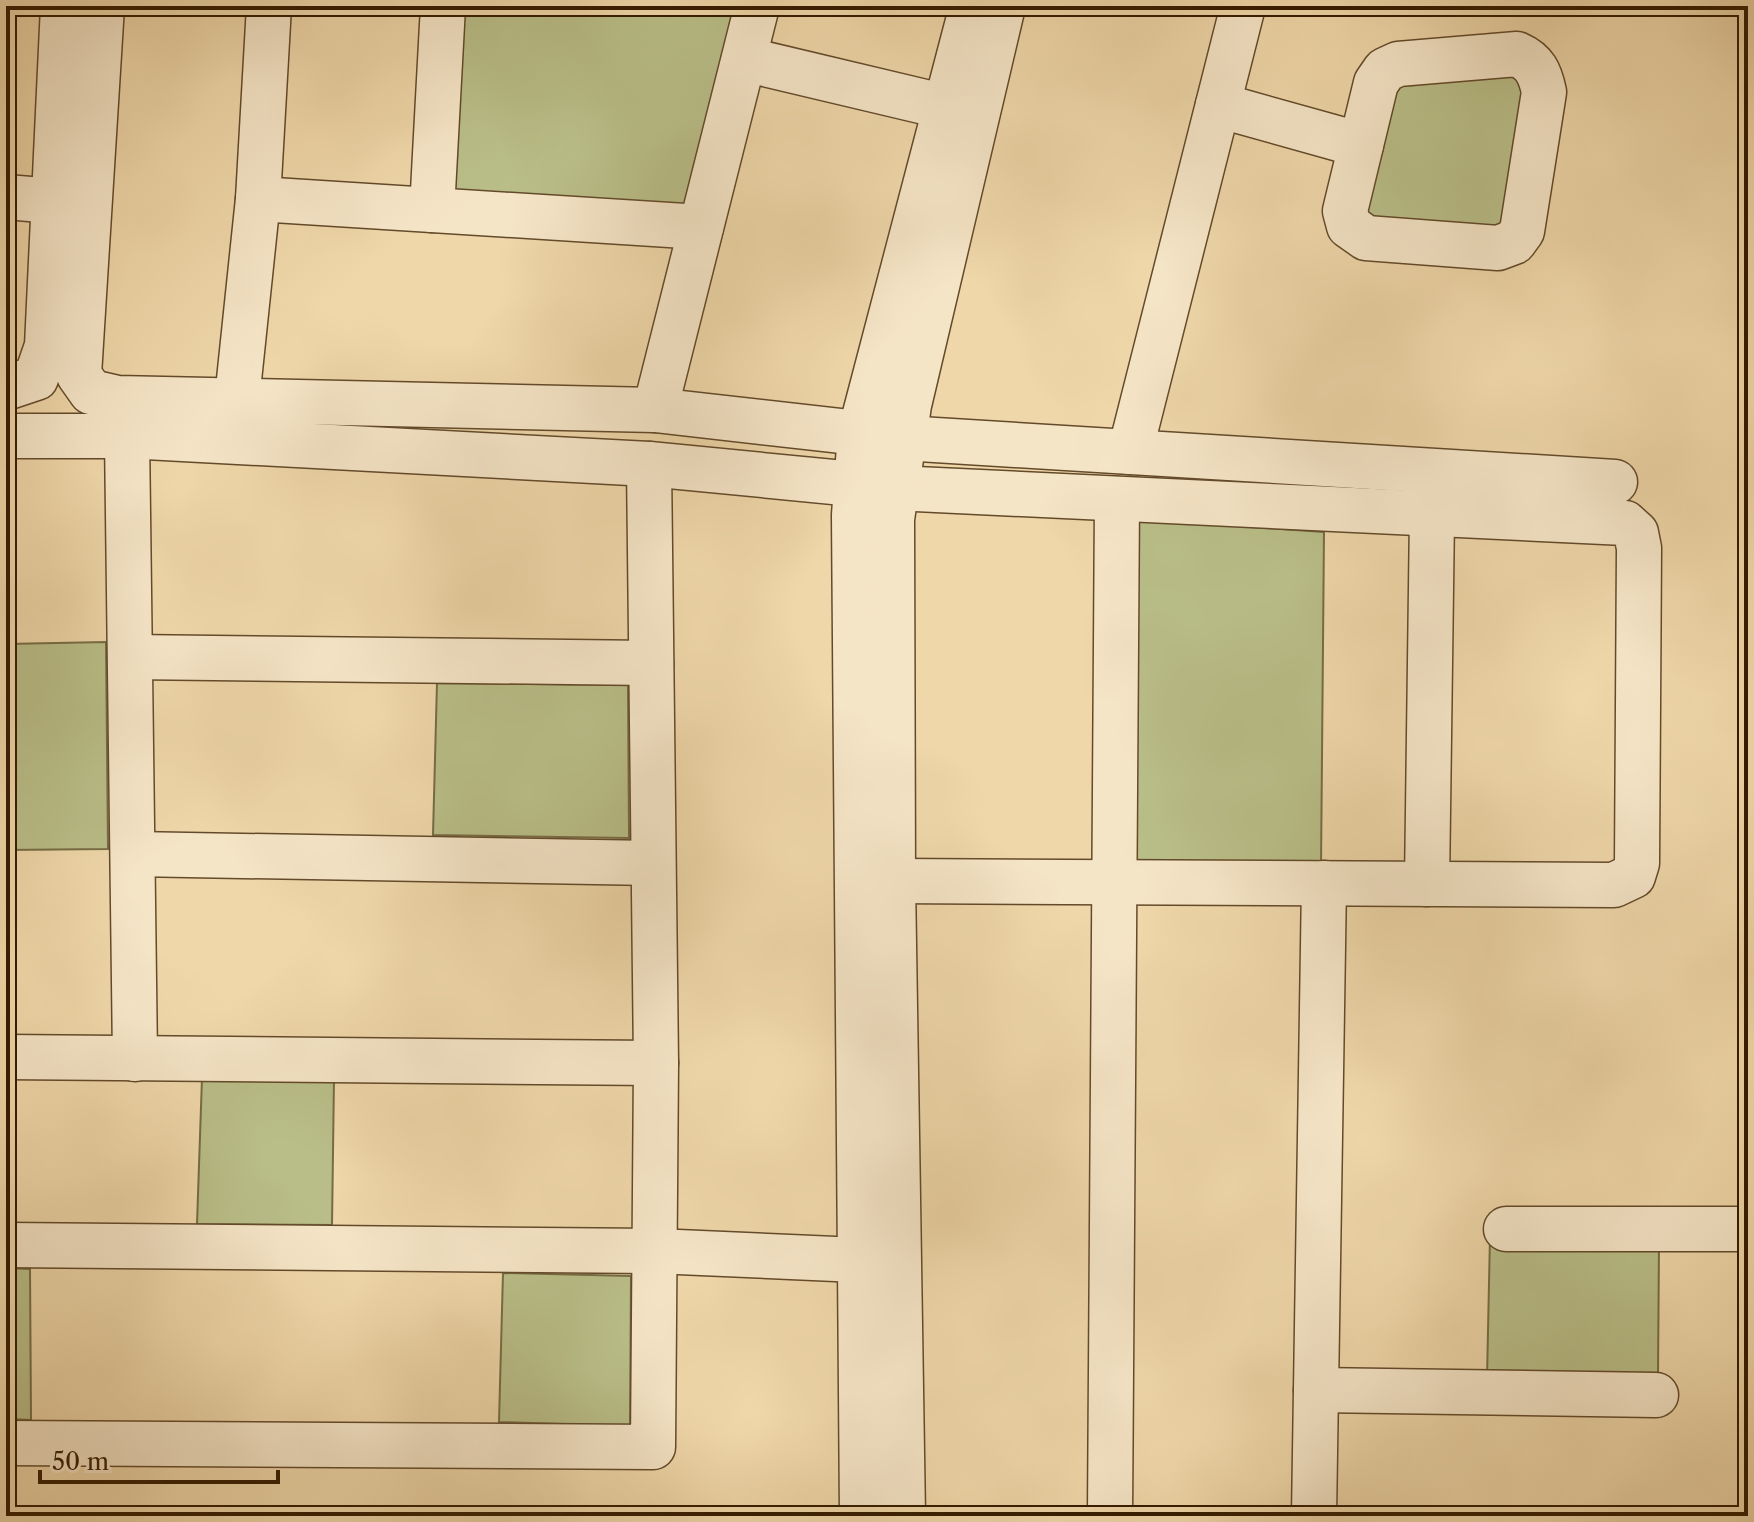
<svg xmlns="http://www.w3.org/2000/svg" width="1754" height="1522" font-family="'Libre Caslon Text',serif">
	<rect width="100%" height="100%" fill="#efd7a9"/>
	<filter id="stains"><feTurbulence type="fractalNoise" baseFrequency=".0025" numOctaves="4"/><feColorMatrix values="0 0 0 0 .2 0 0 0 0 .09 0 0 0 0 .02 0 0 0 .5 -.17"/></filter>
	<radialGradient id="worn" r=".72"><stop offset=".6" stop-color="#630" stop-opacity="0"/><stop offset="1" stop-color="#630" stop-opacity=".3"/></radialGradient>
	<!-- green -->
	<g fill="#b9be88" stroke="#766c44" stroke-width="2">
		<path d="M453 6 746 7 692 211 443 194Z"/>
		<path d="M1516 69 1530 82 1507 224 1495 232 1360 216 1395 80Z"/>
		<path d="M1131 519 1324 532 1321 868 1126 870Z"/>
		<path d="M106 642 108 849 6 850V644Z"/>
		<path d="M437 683 628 685 629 838 433 835Z"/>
		<path d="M202 1078 334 1079 332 1225 197 1224Z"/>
		<path d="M1490 1236 1659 1243 1658 1377 1487 1379Z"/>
		<path d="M6 1268 30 1269 31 1420 6 1419Z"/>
		<path d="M503 1273 631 1276 630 1426 499 1422Z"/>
	</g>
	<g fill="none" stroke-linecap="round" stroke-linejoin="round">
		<!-- minor casing -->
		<g stroke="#634a2a" stroke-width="47">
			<g id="minor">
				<path d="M102 6 79 375 91 392 117 398 655 410 903 438 1615 482"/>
				<path d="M1517 54C1535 62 1540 73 1544 92L1522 231 1514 242 1498 248 1366 238 1349 226 1345 211 1376 83 1385 70 1398 64Z"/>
				<path d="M744 59 946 107"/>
				<path d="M1218 105 1361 145"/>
				<path d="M6 197 54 201"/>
				<path d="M258 199 701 227"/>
				<path d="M432 210 443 6"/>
				<path d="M6 388 36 378 47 346 63 6"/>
				<path d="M237 399 258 199 269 6"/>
				<path d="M655 410 757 6"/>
				<path d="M6 436H127L649 464 895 488 1625 523 1636 533 1639 548 1637 863 1633 876 1614 885 893 881"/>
				<path d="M127 436 135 1059"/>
				<path d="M1130 452 1243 6"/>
				<path d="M130 657 651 663"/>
				<path d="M133 854 653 863"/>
				<path d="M1427 884 1432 515"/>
				<path d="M6 1057 656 1063"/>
				<path d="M1506 1229H1748"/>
				<path d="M6 1245 655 1251 858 1260"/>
				<path d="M1316 1390 1656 1395"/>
				<path d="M6 1443 653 1447 656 1063 649 464"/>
				<path d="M862 1516 854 515 860 433 972 6"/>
				<path d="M903 1516 893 881 892 519 909 405 1003 6"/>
				<path d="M1110 1516 1117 499"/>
				<path d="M1314 1516 1324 883"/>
			</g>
		</g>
		<!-- minor -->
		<use href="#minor" stroke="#f5e5c7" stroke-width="44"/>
	</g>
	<!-- margin -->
	<rect width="1754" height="1522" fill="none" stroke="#efd7a9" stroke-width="32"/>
	<rect x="8" y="8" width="1738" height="1506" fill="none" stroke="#341b00" stroke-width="4"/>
	<rect x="16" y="16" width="1722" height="1490" fill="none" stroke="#341b00" stroke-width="2"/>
	<!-- scale -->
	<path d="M40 1470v12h238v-12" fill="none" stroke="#341b00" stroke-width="4"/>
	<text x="52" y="1470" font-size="24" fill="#341b00" stroke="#f5e5c7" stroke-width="6" paint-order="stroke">50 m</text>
	<rect width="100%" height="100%" filter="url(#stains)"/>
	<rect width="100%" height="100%" fill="url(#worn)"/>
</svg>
